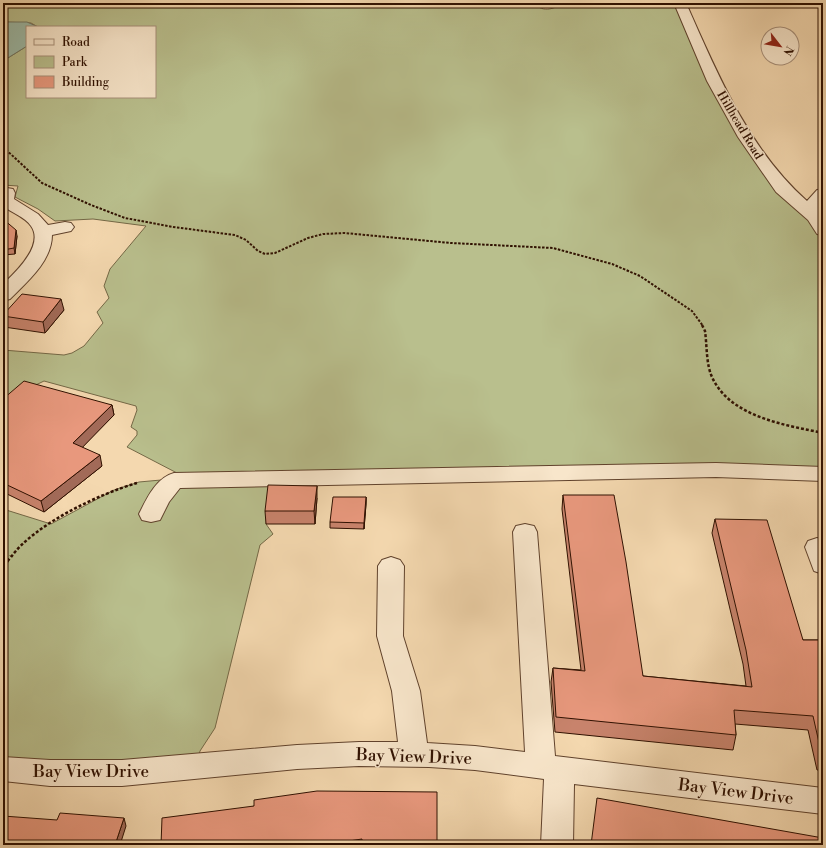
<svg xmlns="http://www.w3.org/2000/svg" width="826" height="848" viewBox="0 0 826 848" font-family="'Libre Bodoni',serif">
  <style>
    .green { fill: #b9bf8d; stroke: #746846 }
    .water { fill: #9cbaa7; stroke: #707664 }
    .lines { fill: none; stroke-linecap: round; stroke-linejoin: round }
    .minor-casing { stroke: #60422c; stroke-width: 2 }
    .path-far2 { stroke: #2f1000; stroke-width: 2; stroke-dasharray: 2.5 1.5; stroke-linecap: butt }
    .path-far1 { stroke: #2f1000; stroke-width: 2.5; stroke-dasharray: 3 2; stroke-linecap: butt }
    .path { stroke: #2f1000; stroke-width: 3; stroke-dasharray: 4 2.5; stroke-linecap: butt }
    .minor { fill: #f8e6cb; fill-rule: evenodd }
    .wall { fill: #c8836c; stroke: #2f1000 }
    .shaded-wall { fill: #a26a58; stroke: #2f1000 }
    .building { fill: #e8987d; stroke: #2f1000 }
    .labels { text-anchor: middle; stroke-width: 3; stroke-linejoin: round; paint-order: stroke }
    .far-street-label { font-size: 12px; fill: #2f1000; stroke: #f8e6cb }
    .near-street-label { font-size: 17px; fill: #2f1000; stroke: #f8e6cb }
  </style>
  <rect width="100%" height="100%" fill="#f4d8af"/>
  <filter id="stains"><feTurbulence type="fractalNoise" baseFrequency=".005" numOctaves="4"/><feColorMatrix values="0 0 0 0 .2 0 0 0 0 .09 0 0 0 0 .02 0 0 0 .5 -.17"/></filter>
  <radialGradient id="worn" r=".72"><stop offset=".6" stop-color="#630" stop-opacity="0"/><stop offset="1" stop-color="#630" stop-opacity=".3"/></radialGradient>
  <path class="green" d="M3,3H534C544,14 554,8 565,3H679L725,104L823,232V474L177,473L127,447L137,435V431L131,427L137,410L136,406L44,381L3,401V350L64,355L72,353L84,346L103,323L97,312L109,298L104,286L110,269L146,226L93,219L55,221L38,209L15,197L18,186L3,185V61L27,46V97H155V27H38L31,23L3,22Z
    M274,479L266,524L273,534L260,545L215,728L200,751L196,766L3,768V509L51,524L114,490L139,482L161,480Z"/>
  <path class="water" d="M3,22H27L38,27H27V46L3,61Z"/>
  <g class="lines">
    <defs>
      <path id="minor" d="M674,3H686C717,73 749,150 807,201L817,190L823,189V204L818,210L823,216V235L817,234L808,220L776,192L738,137L707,81Z
        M7,188L13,189L15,193L14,199L38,214L48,225L65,222L71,223L74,227L71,231L52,235C52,261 27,282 10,299L3,301V284C15,273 45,245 31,226C25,217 12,213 3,206V189Z
        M716,463L823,467V481L716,477L180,488L169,502L160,520L151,522L142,520L139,514C147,498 156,478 174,473Z
        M525,524L534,526L537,532L555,756L823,788V814L574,784L573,845H541L544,779L475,770L429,767L359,766L297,769L122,786H50L3,781V757L50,760H122L297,745L359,742H398L392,691L377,636L378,566L382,560L391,557L400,560L404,566L403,636L420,691L427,743L475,746L525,752L513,532L516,526Z
        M817,538L823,540V574L814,571L805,547L808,541Z"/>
    </defs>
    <use href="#minor" class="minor-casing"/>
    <path class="path-far2" d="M3,147L42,183L91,205L125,218L173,227L235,235L246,240L258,251L265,254L275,253L308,238L323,234L345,233L451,243L553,248L612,264L640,276L692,311L703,326"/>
    <path class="path-far1" d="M702,325L705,331C707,345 706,364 712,377C730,417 785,425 823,433
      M11,557C35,524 99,494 137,483"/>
    <path class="path" d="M3,567L11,556"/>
    <use href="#minor" class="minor"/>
  </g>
  <path class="wall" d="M3,219L17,236L15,254L3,255Z
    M64,310L45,333L4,327L3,322V315Z
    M3,399L112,405L114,415L82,447L102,466L44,512L3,492Z
    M563,495L643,676L746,686L743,664L712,533L715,519L803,640H823V770H817L808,730L735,724L736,735L733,750L555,732L551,682L553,668L581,670L562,509Z
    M366,497V504L364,529L330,528V522Z
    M317,498L315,524H266L265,511Z
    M254,806L437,845H161Z"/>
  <path class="shaded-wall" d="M16,230L17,236L15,254L14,248Z
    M61,299L64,310L45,333L43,322Z
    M112,405L114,415L76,454L73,443Z
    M100,455L102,466L44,512L41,501Z
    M317,486V498L315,524L314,511Z
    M366,497V504L364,529V523Z
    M124,818L126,826L120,845H115Z"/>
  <path class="building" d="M3,219L16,230L14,248L3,250Z
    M22,294L61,299L43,322L3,316V315Z
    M24,381L112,405L73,443L100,455L41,501L3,483V399Z
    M268,485L317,486L314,511H265Z
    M563,495H614L626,562L643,676L752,687L746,650L715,519L767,520L803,640H823V756H822L813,716L734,710L736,735L556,717L553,668L585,671Z
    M333,497H366L364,523L330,522Z
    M317,791L437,792V845H362V839L323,845H161L162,818L254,806V800Z
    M597,798L823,838V845H591Z
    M60,813L124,818L115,845H3V816L57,820Z"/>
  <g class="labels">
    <g class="far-street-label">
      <text transform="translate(740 125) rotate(59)" y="4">Hillhead Road</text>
    </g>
    <g class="near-street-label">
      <text transform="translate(414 756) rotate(2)" y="6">Bay View Drive</text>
      <text x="91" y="777">Bay View Drive</text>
      <text transform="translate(736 791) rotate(7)" y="6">Bay View Drive</text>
    </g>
  </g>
  <rect width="826" height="848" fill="none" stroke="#f4d8af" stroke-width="16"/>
  <rect x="4" y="4" width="818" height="840" fill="none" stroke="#2f1000" stroke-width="2"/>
  <rect x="8" y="8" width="810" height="832" fill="none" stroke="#2f1000"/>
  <rect x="26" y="26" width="130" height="72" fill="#f8e6cb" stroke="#a8907a"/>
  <rect x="34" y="39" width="20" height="6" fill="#f8e6cb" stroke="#a8907a"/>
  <text x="62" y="46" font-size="12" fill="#2f1000">Road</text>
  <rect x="34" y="56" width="20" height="12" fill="#b9bf8d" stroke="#a8907a"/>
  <text x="62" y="66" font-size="12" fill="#2f1000">Park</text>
  <rect x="34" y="76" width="20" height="12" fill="#e8987d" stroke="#a8907a"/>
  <text x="62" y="86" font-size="12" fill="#2f1000">Building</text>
  <g transform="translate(780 46) rotate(121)"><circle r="19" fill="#f8e6cb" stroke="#a8907a"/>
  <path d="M0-3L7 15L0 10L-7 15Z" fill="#8f2418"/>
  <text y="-6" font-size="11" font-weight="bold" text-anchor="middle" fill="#2f1000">N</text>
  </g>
  <rect width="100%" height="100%" filter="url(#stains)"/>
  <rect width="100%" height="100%" fill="url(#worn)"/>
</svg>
